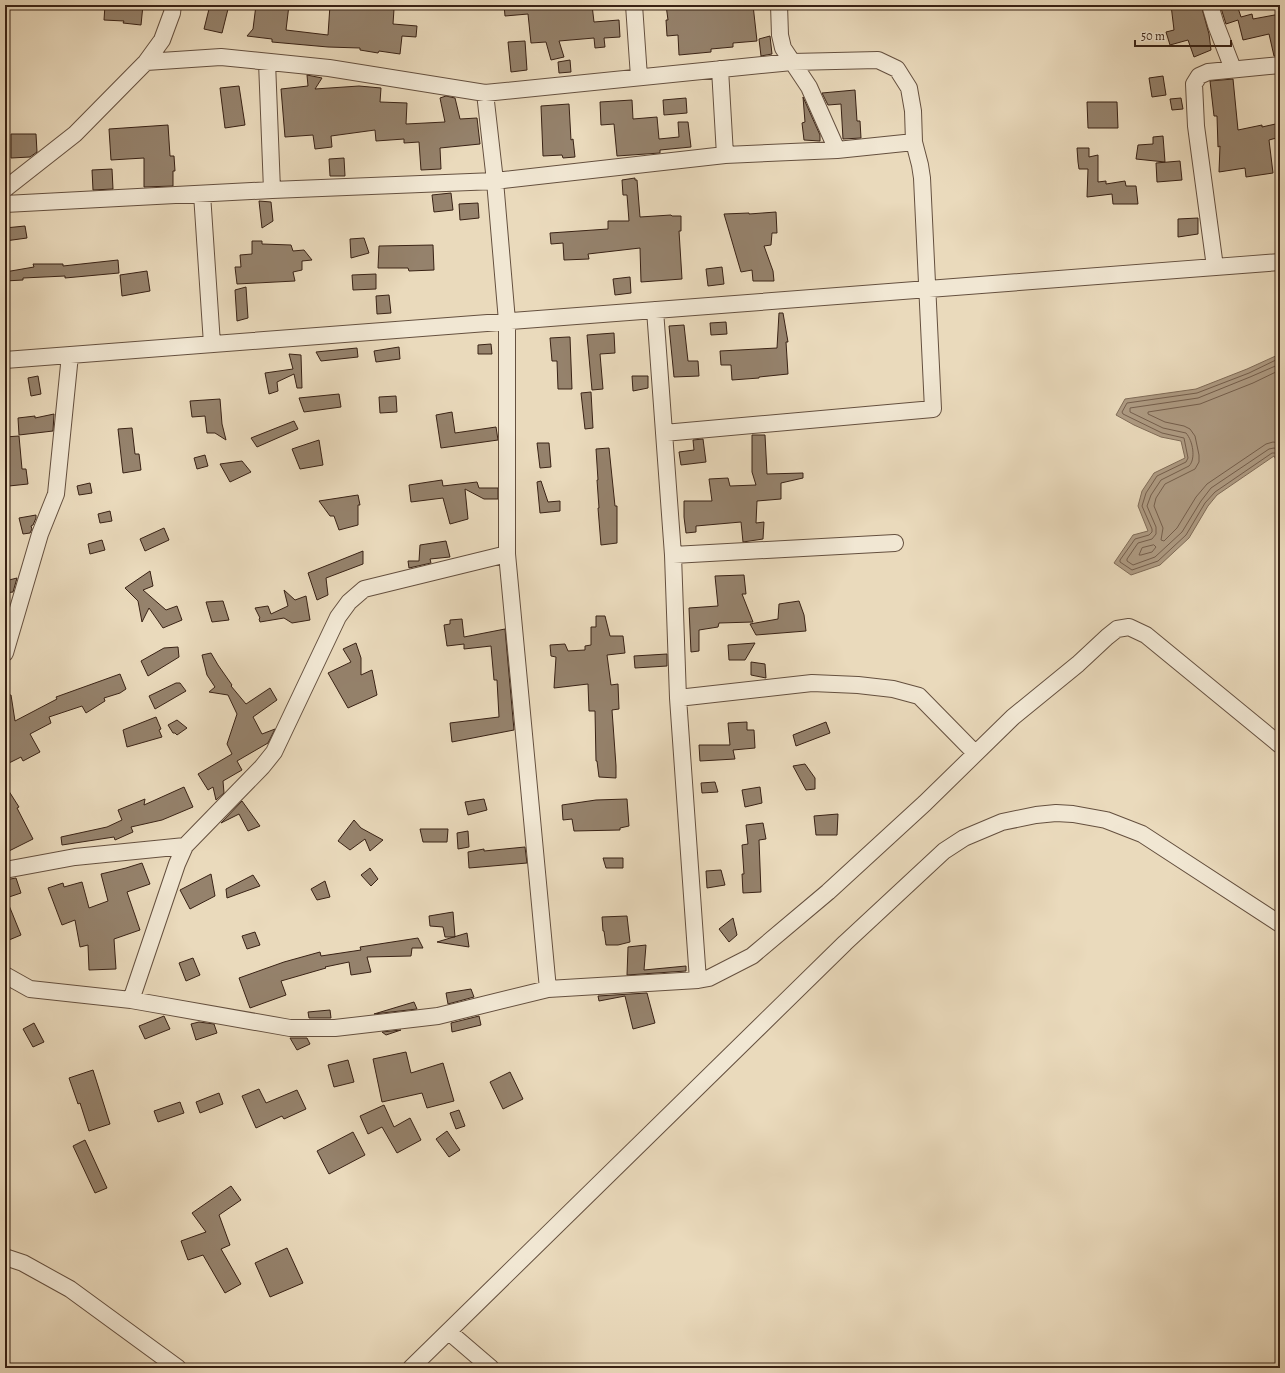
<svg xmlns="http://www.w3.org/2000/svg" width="1285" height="1373" viewBox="0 0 1285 1373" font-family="Alegreya,serif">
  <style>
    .water { fill: #ae9b83; stroke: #7f6b57 }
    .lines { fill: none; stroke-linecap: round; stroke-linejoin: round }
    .shore { stroke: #745e4c; stroke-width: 1 }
    .building { fill: #95826c; stroke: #392215 }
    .minor-casing { stroke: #65503f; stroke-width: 18 }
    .minor { stroke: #f1e7d3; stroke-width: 16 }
  </style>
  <rect width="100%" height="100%" fill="#eadabc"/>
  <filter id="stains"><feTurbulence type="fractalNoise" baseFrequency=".005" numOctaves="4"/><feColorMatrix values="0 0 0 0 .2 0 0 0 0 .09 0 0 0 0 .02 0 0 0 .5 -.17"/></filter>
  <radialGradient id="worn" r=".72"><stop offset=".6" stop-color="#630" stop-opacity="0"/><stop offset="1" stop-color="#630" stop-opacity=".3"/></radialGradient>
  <path class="water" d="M1280,354V467L1274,456L1217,495L1208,506L1189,538L1160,565L1131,575L1114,563L1133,535L1148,531L1138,506L1142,491L1154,473L1185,458L1181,441L1161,437L1134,425L1116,415L1125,399L1196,389L1247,369Z"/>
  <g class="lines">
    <path class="shore" d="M1280,358L1249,373L1197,393L1127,403L1122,412L1123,414L1162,433L1184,438L1188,458L1186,462L1157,476L1146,493L1142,506L1152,529V532L1149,535L1135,539L1120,560V562L1132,570L1158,561L1186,535L1205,503L1215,492L1272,453H1276L1280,459
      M1280,364L1250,377L1198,398L1130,408V412L1163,428L1186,433C1193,441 1196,459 1189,466L1161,480L1151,495L1147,506L1156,527V534L1152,539L1138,543L1127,559V561L1133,565L1155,557L1182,532L1201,501L1211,488L1269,449L1274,448L1280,450
      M1280,370L1253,383L1200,404L1148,412V414L1165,422L1184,426L1190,429L1195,436L1199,455V462L1195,469L1165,484L1156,498L1154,506L1163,528L1161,540L1164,541L1177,528L1196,497L1207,484L1266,444L1273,442L1280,443
      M1154,545L1156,547L1152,552L1141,555H1139L1142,548Z"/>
  </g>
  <path class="building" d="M105,5H143L141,25L123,23L124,21L104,20Z
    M210,5L228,9L222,33L204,29Z
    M256,5H289L286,30L328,35L330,5H357L394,9L393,24L417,26L416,37L402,36L400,54L379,51L378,53L360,50V48L328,47L272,42V39L247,36L253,29Z
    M504,5H592L594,22L619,20L620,37L604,38L605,47L595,48L594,38L559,41L564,57L551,60L546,42L531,43L528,14L505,16Z
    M666,5H753L757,41L733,43V47L711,49V52L679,55L678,35L667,36L666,20H668Z
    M1171,5H1201L1209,34L1211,50L1194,57L1188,40L1170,45L1166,32L1174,30Z
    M1220,5H1237L1241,17L1252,14L1253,19L1280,14V56H1274L1269,34L1243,40L1238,20L1226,24Z
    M770,36L772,54L761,56L759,39Z
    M525,41L527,70L511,72L508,42Z
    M570,60L571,72L559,73L558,62Z
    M307,75L322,78L315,89L359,86L381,88L380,102L407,103L406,124L445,122L440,98L446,96L455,98L460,119L477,118L480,144L440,148L441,169L421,170L419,142L404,143V139L376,141L375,130L331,136L332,147L315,149L313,135L285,137L281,89L308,86Z
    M1163,76L1166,95L1152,97L1149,78Z
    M1233,79L1238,130L1262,125V127L1280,123V137L1269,140L1273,173L1246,177L1245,168L1219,172L1220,146L1218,147L1217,116H1214L1210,81Z
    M239,86L245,125L225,128L220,88Z
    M855,90L857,121H860L861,138L843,139L841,104L828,105L822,93Z
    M803,97L820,135V141L804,140L802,123L805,122Z
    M686,98L687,113L664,115L663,100Z
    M1181,98L1183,109L1172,110L1170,99Z
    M632,100L633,119L657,117L659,139L679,137L678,122H688L691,147L660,150V153L617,156L614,124L601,125L600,102Z
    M1087,102H1117L1118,128H1088Z
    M569,104L571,140L573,139L575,157L563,158L562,155L543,156L541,106Z
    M168,125L170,156H174L175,171H173V186L144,187V158L111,160L109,129Z
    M11,134H36L37,152L30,157L11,158Z
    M1163,136L1165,162L1136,159L1138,145L1153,144V137Z
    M1077,148H1089V157L1098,155V182L1106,181V184L1125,181L1126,186H1136L1138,204H1113L1112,194L1087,197L1088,169H1079L1078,162Z
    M344,158L345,176H330L329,159Z
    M1180,161L1182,180L1157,182L1156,163Z
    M112,169L113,189L93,190L92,170Z
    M635,178V180H637L640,217L671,215L672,216H681V231H679L682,279L641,282L640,248L588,254L589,259L564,260L563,243L551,244L550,233L608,229V221H629L627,195H623L622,180Z
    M451,193L453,210L434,212L432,195Z
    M259,201L271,202L273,221L262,228Z
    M478,203L479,218L460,220L459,204Z
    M776,212L777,233H772L771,245L764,246L773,271L774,281H753L752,270L741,272L724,214L749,213V214Z
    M1198,218V234L1178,237V219Z
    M25,226L27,238L5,241V228Z
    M364,238L369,253L351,258L350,239Z
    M252,241H262V244L291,245L293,251L304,250L312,260L302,261V270L293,272L295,281L237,284L235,267H241L240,255L252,254Z
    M433,245L434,270L409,271L408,268H378L379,246Z
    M118,260L119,273L65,278V276L23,278V280L5,281V272L34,267L33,264H63V266Z
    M722,267L724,284L708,286L706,269Z
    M147,271L150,291L122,296L120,275Z
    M376,274V289L353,290L352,275Z
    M630,277L631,293L615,295L613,279Z
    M246,287L248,318L237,321L235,290Z
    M389,295L391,313L377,314L376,296Z
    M779,313H783L788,342H786L788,374L759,377V378L732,380L731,365H721L720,351L777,348Z
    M726,322L727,334L711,335L710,323Z
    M684,325L688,361H698L699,376L674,377L669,326Z
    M614,333L615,353L600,354L603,389L592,390L587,335Z
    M568,337H570L572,389H558L557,361H552L550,338Z
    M491,344L492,354H478V345Z
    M399,347L400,359L376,362L374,351Z
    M357,348L358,357L321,361L316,352Z
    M289,354L301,355L302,388H297L294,374L277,382L278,391L269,394L265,373L293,369Z
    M38,376L41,394L31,396L28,378Z
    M632,376H648V388L633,391Z
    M591,392L593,428L585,429L581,393Z
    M339,394L341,407L304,412L299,398Z
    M396,396L397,412L380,413L379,397Z
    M220,399L222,424L226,440L215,433H207L205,416L192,417L190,401Z
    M452,412L455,433L496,427L498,440L441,448L436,415Z
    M54,414L53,431L19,435L18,418L35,416V418Z
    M294,421L298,429L257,447L251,438Z
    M132,428L135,454H139L141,470L123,473L118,429Z
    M752,435H765L767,474L803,473V478L781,483V499L757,501L756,523L764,522L763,539L743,542L741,522L696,526V532L686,533L684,517V501H712L709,479L728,478L730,486L756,485L752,472Z
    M19,436L22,469H26L28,484L9,486L8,473L5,474V437Z
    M703,439L706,462L681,465L679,452L694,450L693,440Z
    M319,440L323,465L300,469L292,449Z
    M537,443H549L551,467L540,468Z
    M609,448L615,506H617V543L601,545L598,508H599L597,480H598L596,449Z
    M205,455L208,466L197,469L194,458Z
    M242,461L251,472L230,482L220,464Z
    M442,480L443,486L477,482L479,488H498V499H484L465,489L468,519L450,524L443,498L411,502L409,485Z
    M541,481L548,502L560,501V511L540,513L537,482Z
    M90,483L92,493L79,495L77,486Z
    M358,495L360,505H358V525L339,530L334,516H330L319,501Z
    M110,511L112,521L100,523L98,514Z
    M36,515V518L33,525L31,526L32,529L30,533L23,534L19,518Z
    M164,528L169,540L145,551L140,539Z
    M102,540L105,550L90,554L88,544Z
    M446,541L450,557L430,559L431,563L409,568L408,561H419L420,545Z
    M363,551V564L326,578L328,595L317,600L308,573Z
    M150,571L153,586L143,590L166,610L177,606L182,620L163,628L149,608L142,622L138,601L125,588Z
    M744,575L746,594H742L753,622L719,623L718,627L699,630V651L691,652L689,608L718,606L715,576Z
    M17,578L13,592L5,593V581Z
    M284,590L295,600L306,596L310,620L292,623L284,618L260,622L259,619L260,618L255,608L268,606L271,614L288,606Z
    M223,601L229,620L212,622L206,602Z
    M799,601L804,615L806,631L756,635L750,624L778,619L779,604Z
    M596,616H605L610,636H623L625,653L607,655L611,685L618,684L619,709L612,710L616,766V778L599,777L597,761H596L595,711H589L588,684L554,688L556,657L551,656L550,645L565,644L568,651L585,650V646L591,645V627H596Z
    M462,619L464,637L505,629L514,730L452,742L450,723L499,717L497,680H494L491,646L464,649V644L447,646L444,625L450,624V620Z
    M356,643L361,658V675L372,670L377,695L348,708L328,673L351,662L343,649Z
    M755,643L745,660H729L728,645Z
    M178,647L179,657L148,676L141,661L164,648Z
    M211,653L218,665L232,685L231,686L246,704L270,688L277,700L253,717L262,734L275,729L268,743L237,761L242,770L223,781L224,793L216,800L213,787L208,790L198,774L232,754L227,744L237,714L228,695L209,692L215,687L207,675L202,655Z
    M667,654V666L635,668L634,656Z
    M751,662L765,664L766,678L751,675Z
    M120,674L126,689L120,693L104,698L105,701L86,713L82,706L49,717L51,723L30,734L40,752L23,761L21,757L5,765V695H11L15,721L57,699L56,697Z
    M176,683H180L186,691L155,709L149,696Z
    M156,717L161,729L159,730L162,737L127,747L123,730Z
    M177,720L187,728L177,735L175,733H173L168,725Z
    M747,722V730H754L755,748L733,750L735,759L700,761L699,745H730L728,723Z
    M826,722L830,733L796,746L793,735Z
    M805,764L815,778V789L806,790L793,766Z
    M715,782L718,792L702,793L701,783Z
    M5,785L19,807L17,808L33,839L5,853Z
    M184,787L193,807L162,820L131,827L133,832L115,840L114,837L62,845L61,837L107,827L122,820L118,810L145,799L144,805Z
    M760,787L762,803L745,807L742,790Z
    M484,799L487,810L468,815L465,802Z
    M627,799L629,826L620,828V830L574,831L572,819L563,820L562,805L596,800Z
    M242,801L260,826L248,831L239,814L221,823Z
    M838,814L837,835H816L814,816Z
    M354,820L361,828L383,840L370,851L365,839L350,850L338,841Z
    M763,823L766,839L759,840L761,892L743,893L742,874H744L742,845L748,844L746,825Z
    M420,829H448L447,842H423Z
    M468,831L469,847L458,849L457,833Z
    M525,847L527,863L469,868L468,852L484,849V851Z
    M603,858H623V868H606Z
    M142,863L150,884L127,892L140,930L114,939L116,969L89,970L88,945L80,947L75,920L62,925L48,888L63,883L64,887L82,882L89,908L108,901L101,874L126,868Z
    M370,868L378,879L371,886L361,875Z
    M721,870L725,885L707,888L706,871Z
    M211,874L215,896L190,909L180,890Z
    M253,875L260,886L227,898L226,889Z
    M16,878L21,893L6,898L21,935L9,940L5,932V880Z
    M325,881L330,897L317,900L311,889Z
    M453,912L455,937H445L443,927L430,926L429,916Z
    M627,916L630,942L618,945H606L604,931H603L602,917Z
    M733,918L737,935L729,942L719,929Z
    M255,932L260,945L247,949L242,936Z
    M467,933L469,947L437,942Z
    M418,938L423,948H412L411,956L367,957L371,972L351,975L349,962L325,967L326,968L281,981L286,995L250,1008L239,978L284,962L320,952L321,956L361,950L360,947Z
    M646,945L644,970L686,966V971L627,975L628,947Z
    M193,958L200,975L186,981L179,963Z
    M471,989L474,997L448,1004L446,993Z
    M647,993L655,1023L633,1029L625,996L599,1001L598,996Z
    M414,1002L417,1009L374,1014Z
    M330,1010L331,1018H309L308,1012Z
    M164,1016L170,1029L145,1039L139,1026Z
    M479,1016L481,1025L452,1032L451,1023Z
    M199,1022L214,1024L217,1033L196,1040L191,1024Z
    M34,1023L44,1042L33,1047L23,1029Z
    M401,1030L386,1035L382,1032Z
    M290,1038H307L310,1044L297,1050Z
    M406,1052L411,1073L443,1063L454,1101L427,1108L422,1093L382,1102L373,1059Z
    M348,1060L354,1082L334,1087L328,1065Z
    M93,1070L110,1124L89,1131L80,1103L78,1104L69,1078Z
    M510,1072L523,1099L503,1109L490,1082Z
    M259,1089L266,1103L297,1090L306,1109L284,1119L282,1116L256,1128L242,1096Z
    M219,1093L223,1104L200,1113L196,1102Z
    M180,1102L184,1113L158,1122L154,1111Z
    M384,1105L394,1127L410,1118L421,1140L397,1153L382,1127L368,1134L360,1116Z
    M459,1110L465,1126L456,1129L450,1113Z
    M447,1131L460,1150L449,1157L436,1139Z
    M353,1132L365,1155L329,1174L317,1151Z
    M85,1140L107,1188L95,1193L73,1146Z
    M231,1186L241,1200L219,1215L230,1245L221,1249L241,1284L225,1293L203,1255L188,1260L181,1241L206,1232L192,1213Z
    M287,1248L303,1283L270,1297L255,1263Z"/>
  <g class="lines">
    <defs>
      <path id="minor" d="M634,5L639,77
        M779,5L780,35L783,48L809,87L837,150
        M1210,5L1216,25L1233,69
        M146,62L221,57L329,68L485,93L792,62L878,60L897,69L909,88L913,111L914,142
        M267,62L272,190
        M720,69L725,155
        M485,93L495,181L725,155L837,150L914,142L920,165L922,178L933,409L664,433
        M5,189L75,134L146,62L162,40L172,13L173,5
        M202,194L212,344
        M5,204L272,190L495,181L507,321V554L548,989
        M1215,267L1196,126L1194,84L1199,76L1208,72L1280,65
        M655,310L673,555L678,698L698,980
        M5,360L1280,262
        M673,555L895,543
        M5,653L40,534L56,494L70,355
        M678,698L812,683L858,685L893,689L919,696L975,753
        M5,870L75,857L185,846
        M5,975L30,989L131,1000L290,1028H335L438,1016L548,989L698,980L709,978L752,956L828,892L925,803L1013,717L1078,664L1107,637L1117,629L1129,627L1146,635L1280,745
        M131,1000L177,864L185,846L262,767L274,752L338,617L349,602L364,589L507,554
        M5,1257L23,1263L70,1289L178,1368
        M449,1332L491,1368
        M411,1368L845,943L944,851L964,838L1002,822L1036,815L1056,813L1073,814L1106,820L1142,834L1280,924"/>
    </defs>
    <use href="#minor" class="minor-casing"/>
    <use href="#minor" class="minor"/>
  </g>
  <rect width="1285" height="1373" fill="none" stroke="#eadabc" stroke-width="20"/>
  <rect x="6" y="6" width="1273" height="1361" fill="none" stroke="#392215" stroke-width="2"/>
  <rect x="10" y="10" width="1265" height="1353" fill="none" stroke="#392215"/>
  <path d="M1135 40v6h96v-6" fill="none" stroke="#392215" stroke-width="2"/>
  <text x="1141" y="40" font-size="12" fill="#392215" stroke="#f1e7d3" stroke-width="3" paint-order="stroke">50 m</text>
  <rect width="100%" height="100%" filter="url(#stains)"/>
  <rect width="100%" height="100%" fill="url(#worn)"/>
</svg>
